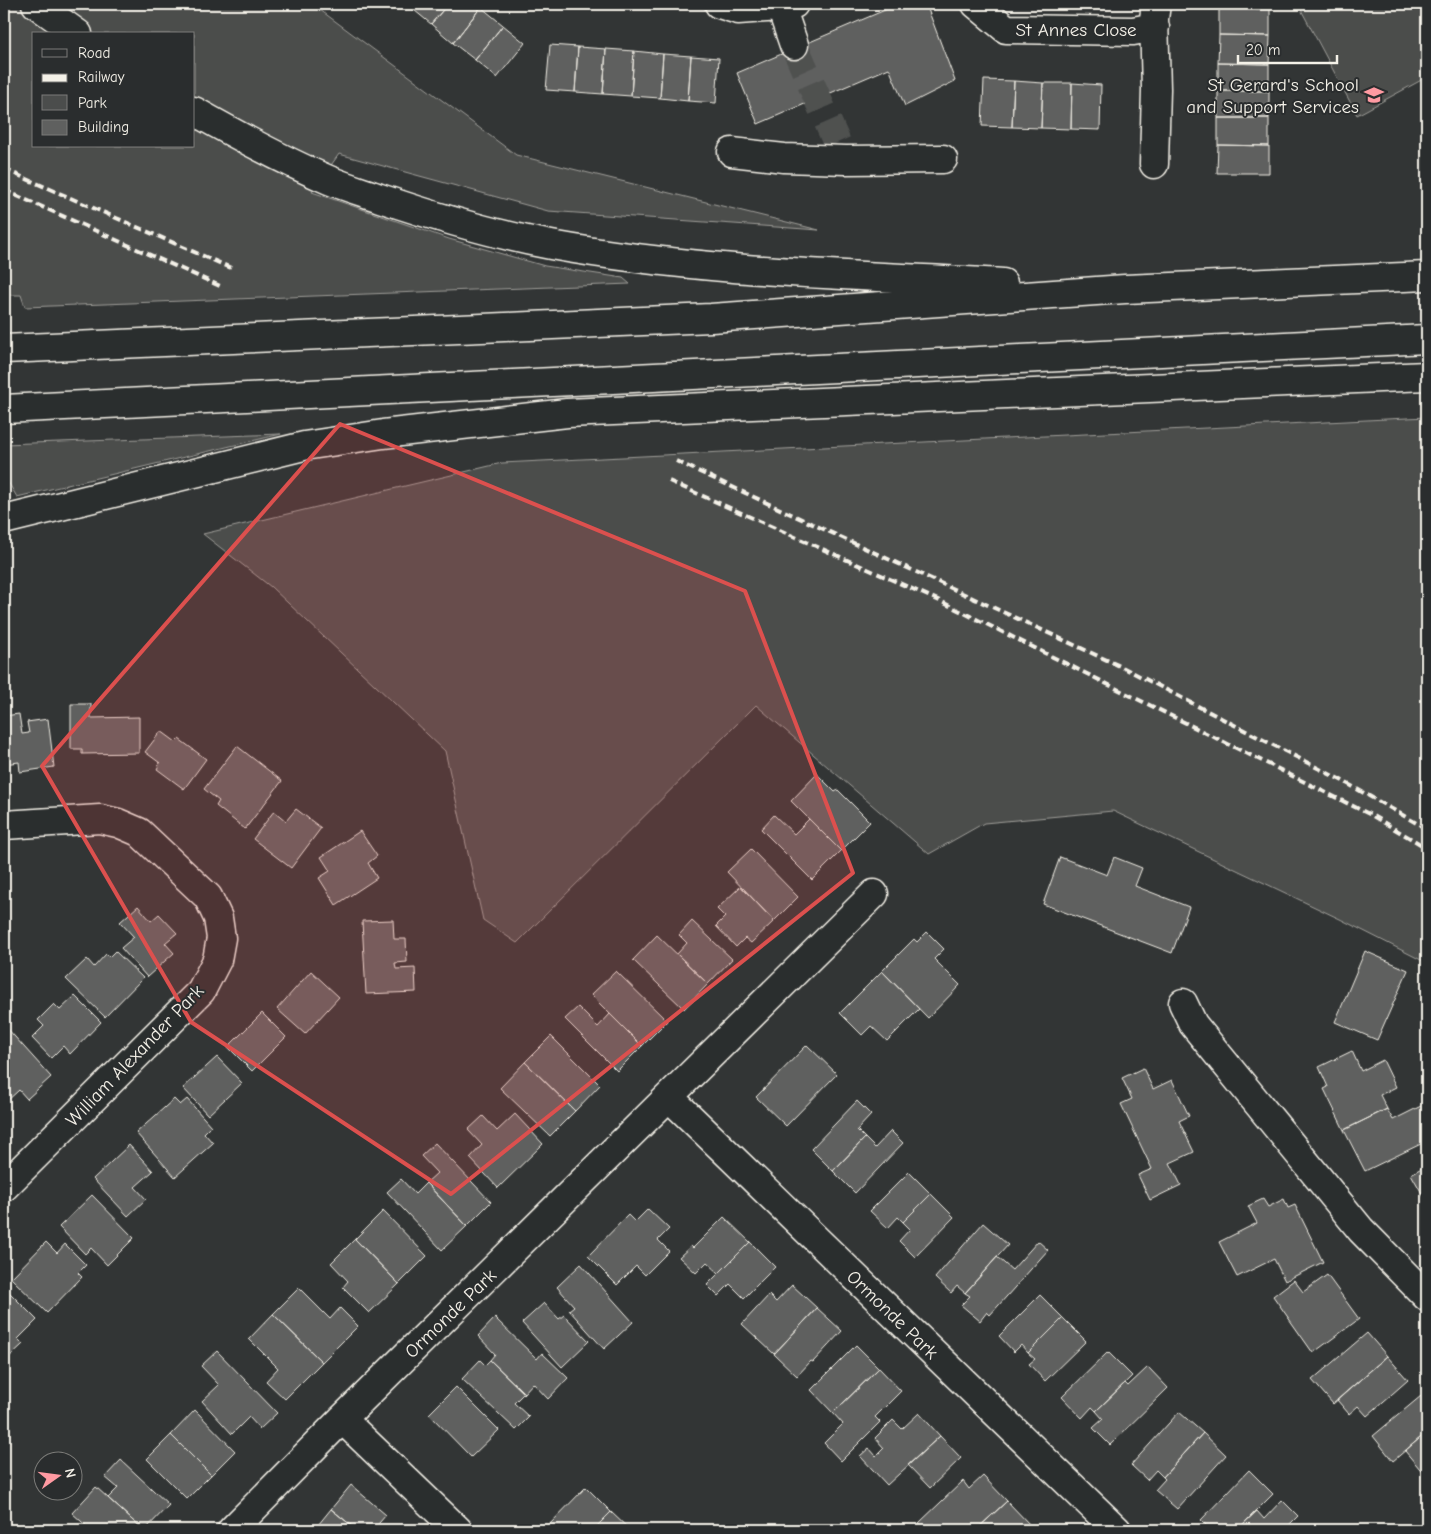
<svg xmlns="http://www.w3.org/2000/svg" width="1431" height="1534" viewBox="0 0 1431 1534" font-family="'Comic Neue',sans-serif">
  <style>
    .green { fill: #4b4d4c; stroke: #a09f9a; fill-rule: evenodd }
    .building { fill: #5f605f; stroke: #f4f1e8 }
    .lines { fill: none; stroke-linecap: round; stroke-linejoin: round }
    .minor-tunnel { stroke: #4f5150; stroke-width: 28; stroke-dasharray: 28 14; stroke-linecap: butt }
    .minor-casing { stroke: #f4f1e8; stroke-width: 31 }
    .highway-casing { stroke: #f4f1e8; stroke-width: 31 }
    .minor { stroke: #2a2d2e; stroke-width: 28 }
    .highway { stroke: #2a2d2e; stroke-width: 28 }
    .rail { stroke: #f4f1e8; stroke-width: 4; stroke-dasharray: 8 4; stroke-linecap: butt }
    .marked { fill: #dc504e; fill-opacity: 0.2; stroke: #dc504e; stroke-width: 4; stroke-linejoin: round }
    .labels { text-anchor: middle; stroke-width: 4; stroke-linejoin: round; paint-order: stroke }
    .street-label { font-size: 19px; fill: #f4f1e8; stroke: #2a2d2e }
    .poi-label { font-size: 19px; fill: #f4f1e8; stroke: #2a2d2e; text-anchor: end }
  </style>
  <rect width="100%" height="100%" fill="#323535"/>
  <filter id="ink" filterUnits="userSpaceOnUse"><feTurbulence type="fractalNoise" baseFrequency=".02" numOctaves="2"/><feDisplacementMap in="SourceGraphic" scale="10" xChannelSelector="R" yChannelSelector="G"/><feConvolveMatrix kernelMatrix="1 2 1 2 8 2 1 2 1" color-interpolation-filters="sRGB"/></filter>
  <g filter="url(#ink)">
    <path class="green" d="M4,4H312L516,155L819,230L548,211L339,154L312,192L449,239L545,266L623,278L630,284L25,307L21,295H4ZM34,34H194V146H34Z
      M1298,4H1427V77L1357,115Z
      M1427,417V963L1340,919L1113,811L984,823L929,854L756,705L517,943L483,920L445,751L271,587L203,534L502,463Z
      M281,434L17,497L8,482L4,483V444Z"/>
    <path class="building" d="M411,4H448L431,24L409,6Z
      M448,4H477L481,7L453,43L431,24Z
      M899,4H926L955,81L905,106L889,68L758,124L737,73Z
      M481,7L503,25L475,60L453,43Z
      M1219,8L1270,9V36L1219,35Z
      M503,25L525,43L497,78L475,60Z
      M1219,35L1270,36L1269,64L1218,63Z
      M550,45L578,47L575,92L546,90Z
      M578,47L606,49L603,94L575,92Z
      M606,49L634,51L631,96L603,94Z
      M634,51L663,54L660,98L631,96Z
      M663,54L691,56L688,101L660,98Z
      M691,56L719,58L716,103L688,101Z
      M1218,63L1269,64V91H1218Z
      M984,80L1014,81L1012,127L982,126Z
      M1014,81L1043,83L1041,128L1012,127Z
      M1043,83H1072L1071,129L1041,128Z
      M1072,83L1101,85L1100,130L1071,129Z
      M1218,91H1269V118H1218Z
      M1218,118H1269V146L1218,145Z
      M1218,145L1269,146V173H1217Z
      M71,704H91V718L139,717V753L82,754V749H71Z
      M19,714L22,734L29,733L27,722L48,719L54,767L20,772L19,762L4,764V716Z
      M161,731L176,742L179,739L206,759L184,789L157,769L160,763L145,752Z
      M237,746L282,781L245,829L216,806L219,801L204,789Z
      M817,774L835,792L838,790L870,822L841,851L791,801Z
      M296,809L321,828L291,868L253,839L274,811L286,821Z
      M774,815L794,834L809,819L841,851L812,880L761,829Z
      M360,831L377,856L368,863L377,878L336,905L319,878L330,871L321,857Z
      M751,849L798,897L774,921L727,872Z
      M1060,857L1107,875L1114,857L1142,868L1135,886L1189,907L1172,953L1043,904Z
      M741,886L774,921L751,943L745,938L736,947L716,926L725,917L717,909Z
      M138,906L151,921L159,914L177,933L165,943L174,953L147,977L121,948L134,937L120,922Z
      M393,920L394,939H406L407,962L395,963L396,969L415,968L416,992L366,994L362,921Z
      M692,921L732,959L708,984L677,954L687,943L679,935Z
      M927,932L944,949L934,959L960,985L928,1018L882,971L914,939L917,942Z
      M657,935L708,984L684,1009L633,960Z
      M115,951L143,978L105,1017L66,979L87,959L94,967L106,954L109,957Z
      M1365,951L1408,970L1377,1040L1335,1022Z
      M311,971L339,997L305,1034L277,1009Z
      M616,971L667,1021L642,1046L591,995Z
      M882,971L919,1009L887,1041L871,1026L862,1035L840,1013Z
      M75,996L101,1022L70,1054L63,1046L51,1058L32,1038L44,1026L38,1020L54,1004L60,1010Z
      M578,1007L598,1027L610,1014L642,1046L617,1071L565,1019Z
      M262,1013L286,1037L252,1071L228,1047Z
      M6,1027L51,1077L27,1099L19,1090L6,1102L4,1100V1029Z
      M551,1036L600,1085L575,1111L525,1062Z
      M807,1045L837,1074L786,1126L756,1097Z
      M1352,1051L1361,1071L1383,1060L1396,1087L1380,1095L1387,1109L1344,1130L1324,1089L1328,1087L1319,1067Z
      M217,1057L242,1083L208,1115L183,1088Z
      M525,1062L575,1111L550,1136L500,1088Z
      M1143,1068L1153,1089L1172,1080L1189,1116L1179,1121L1194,1152L1170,1163L1181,1185L1150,1200L1138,1175L1152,1169L1121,1104L1132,1099L1122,1078Z
      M174,1099L180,1105L187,1099L211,1126L204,1133L213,1143L175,1177L136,1133Z
      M857,1101L871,1115L857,1130L865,1138L833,1171L811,1149Z
      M1423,1105L1427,1113V1141L1365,1171L1344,1130L1387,1109L1393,1120Z
      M515,1114L543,1144L498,1188L470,1158L482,1145L468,1130L483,1116L497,1131Z
      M891,1131L903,1143L855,1193L833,1171L865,1138L875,1148Z
      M435,1143L491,1202L467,1226L426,1183L437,1173L421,1156Z
      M129,1145L153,1171L135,1187L146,1199L128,1216L93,1179Z
      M1427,1165V1202L1411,1174Z
      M909,1172L931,1194L903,1222L898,1217L888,1228L870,1211Z
      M401,1179L415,1194L426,1183L467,1226L442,1250L387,1192Z
      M931,1194L954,1217L915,1257L899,1241L910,1229L903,1222Z
      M92,1195L134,1238L107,1265L91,1248L85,1254L59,1227Z
      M1263,1199L1268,1207L1284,1199L1288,1208L1295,1205L1323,1262L1285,1281L1274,1259L1237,1277L1219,1242L1257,1223L1248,1206Z
      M648,1209L669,1229L658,1240L669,1251L645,1275L636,1266L617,1285L588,1256L628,1215L635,1222Z
      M383,1211L427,1256L399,1284L355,1239Z
      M724,1217L750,1242L719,1273L707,1262L696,1273L679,1257L691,1246L693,1248Z
      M983,1223L1008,1245L965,1293L957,1286L951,1293L935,1278Z
      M355,1239L399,1284L369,1313L343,1287L348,1281L331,1263Z
      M1038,1241L1048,1250L990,1315L987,1312L980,1321L961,1305L970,1296L965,1293L997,1257L1012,1270Z
      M46,1242L57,1253L65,1244L86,1265L78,1273L82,1277L47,1313L11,1278Z
      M750,1242L775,1267L744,1298L730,1284L718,1296L707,1285Z
      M581,1264L633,1322L604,1349L569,1310L574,1306L557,1287Z
      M1327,1275L1359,1319L1313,1353L1273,1296L1294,1280L1303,1292Z
      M792,1285L817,1308L774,1354L742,1324L769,1295L776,1302Z
      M4,1287L37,1320L18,1339L23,1344L7,1359L4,1356Z
      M299,1288L330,1319L340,1308L358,1326L322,1362L273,1314Z
      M1040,1295L1063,1318L1028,1353L1021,1345L1014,1352L999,1336Z
      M544,1303L559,1319L564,1315L589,1341L562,1367L522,1323Z
      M817,1308L842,1331L813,1362L811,1361L797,1376L774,1354Z
      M273,1314L322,1362L285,1399L266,1381L278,1368L249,1339Z
      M495,1318L537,1359L542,1353L568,1378L548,1399L533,1383L524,1393L490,1360L495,1354L478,1336Z
      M1063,1318L1086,1341L1045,1381L1029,1364L1035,1359L1028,1353Z
      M1367,1333L1387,1356L1333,1404L1312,1380Z
      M856,1345L879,1368L833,1413L811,1390Z
      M217,1351L277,1413L260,1429L249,1417L232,1434L202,1401L219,1385L201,1366Z
      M1108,1352L1132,1376L1096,1411L1092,1407L1082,1418L1062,1397Z
      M1387,1356L1408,1380L1367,1416L1358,1406L1349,1414L1337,1400Z
      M480,1360L485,1365L490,1360L524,1393L514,1403L529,1417L516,1430L462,1379Z
      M1148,1367L1168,1388L1110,1445L1093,1428L1103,1419L1096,1411L1125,1383L1128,1386Z
      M879,1368L901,1391L875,1417L880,1422L841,1461L824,1443L843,1424L833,1413Z
      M456,1387L499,1430L471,1457L429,1414Z
      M1421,1396L1427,1404V1432L1393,1461L1373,1436Z
      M195,1410L235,1451L211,1475L171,1435Z
      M1179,1412L1203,1433L1163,1477L1156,1470L1147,1480L1131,1465Z
      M919,1413L940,1436L887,1485L860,1456L869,1448L876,1456L884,1448L875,1438L893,1420L902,1429Z
      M1427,1432V1474L1425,1475L1405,1451Z
      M1203,1433L1226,1455L1177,1509L1155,1490L1165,1479L1163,1477Z
      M171,1435L211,1475L187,1499L147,1459Z
      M940,1436L961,1458L930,1488L908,1465Z
      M121,1460L169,1505L145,1530H143L108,1498L118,1488L105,1477Z
      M1249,1470L1273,1494L1237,1530H1211L1201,1520Z
      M983,1476L1007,1501L976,1530H927L919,1523L963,1481L969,1489Z
      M351,1485L386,1515L373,1530H357L331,1509Z
      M96,1487L108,1498L143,1530H91L72,1513Z
      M586,1487L611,1512L593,1530H548L546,1528Z
      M1282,1500L1298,1516L1284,1530H1237L1257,1511L1264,1519Z
      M1007,1501L1032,1527L1028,1530H976Z
      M331,1509L357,1530H314Z
      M611,1512L630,1530H593Z"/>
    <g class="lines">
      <path class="minor-tunnel" d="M794,45L837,143"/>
      <defs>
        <path id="minor" d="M719,4L738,10L781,7L794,4
          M976,4L1006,29L1133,31L1155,27
          M781,7L794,45
          M732,152L784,158L846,160L943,159
          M1154,164L1156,89L1154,19L1156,4
          M4,825L100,819L118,823L139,832L208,897L218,918L221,938L217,960L201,991L4,1187
          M1183,1003L1193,1024L1361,1230L1427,1297
          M669,1097L1117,1530
          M342,1419L458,1530
          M232,1530L342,1419L874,894"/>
        <path id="highway" d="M36,4L78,34
          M194,111C238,136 282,160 329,180C346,187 363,192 380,198C436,217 493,234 551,245C700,272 853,275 1003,283
          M4,349L711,318L1125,289L1427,276
          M4,409L1427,339
          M4,520L304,446L383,434L567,413L1427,376"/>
      </defs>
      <use href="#minor" class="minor-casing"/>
      <use href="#highway" class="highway-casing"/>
      <use href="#minor" class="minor"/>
      <use href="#highway" class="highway"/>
      <path class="rail" d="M4,169L231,268
        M4,190L220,286
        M676,461L1122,667L1341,780L1427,829
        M669,481L942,602L1371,815L1427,848"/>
    </g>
  </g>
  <path class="marked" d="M340,424L745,591L853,873L451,1194L191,1022L42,766Z"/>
  <defs>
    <symbol id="school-bare" viewBox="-9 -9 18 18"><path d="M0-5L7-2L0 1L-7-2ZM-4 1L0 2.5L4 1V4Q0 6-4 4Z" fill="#ff9aa2" stroke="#2a2d2e" stroke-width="2.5" paint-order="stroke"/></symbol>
  </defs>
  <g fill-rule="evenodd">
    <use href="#school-bare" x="1360" y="81" width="28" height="28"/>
  </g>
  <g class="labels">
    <g class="street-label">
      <text x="1076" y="36">St Annes Close</text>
      <text transform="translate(134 1055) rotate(-46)" y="7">William Alexander Park</text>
      <text transform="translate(450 1313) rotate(-44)" y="7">Ormonde Park</text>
      <text transform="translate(893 1314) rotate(44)" y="7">Ormonde Park</text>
    </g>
    <g class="poi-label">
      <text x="1359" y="91">St Gerard's School<tspan x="1359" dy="22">and Support Services</tspan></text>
    </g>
  </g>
  <rect width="1431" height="1534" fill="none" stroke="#2a2d2e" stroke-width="20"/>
  <rect x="10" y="10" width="1411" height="1514" fill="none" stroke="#f4f1e8" stroke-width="2" filter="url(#ink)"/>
  <rect x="32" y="32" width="162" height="115" fill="#2a2d2e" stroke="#7b7b78"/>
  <rect x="42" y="49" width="25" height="8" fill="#2a2d2e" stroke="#7b7b78"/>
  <text x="78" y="58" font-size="15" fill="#f4f1e8">Road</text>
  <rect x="42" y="74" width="25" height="8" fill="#f4f1e8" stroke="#7b7b78"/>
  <text x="78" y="82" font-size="15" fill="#f4f1e8">Railway</text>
  <rect x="42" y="95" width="25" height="15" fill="#4b4d4c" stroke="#7b7b78"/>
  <text x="78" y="108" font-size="15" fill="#f4f1e8">Park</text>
  <rect x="42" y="120" width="25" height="15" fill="#5f605f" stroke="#7b7b78"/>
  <text x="78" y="132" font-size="15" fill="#f4f1e8">Building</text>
  <g transform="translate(58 1476) rotate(76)"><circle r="24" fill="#2a2d2e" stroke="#7b7b78"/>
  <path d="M0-4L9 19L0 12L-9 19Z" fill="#ff9aa2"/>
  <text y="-8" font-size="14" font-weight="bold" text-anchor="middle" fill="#f4f1e8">N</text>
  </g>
  <path d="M1238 55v8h99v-8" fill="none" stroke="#f4f1e8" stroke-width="2.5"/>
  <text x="1246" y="55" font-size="15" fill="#f4f1e8" stroke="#2a2d2e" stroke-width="4" paint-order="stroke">20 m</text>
</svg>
